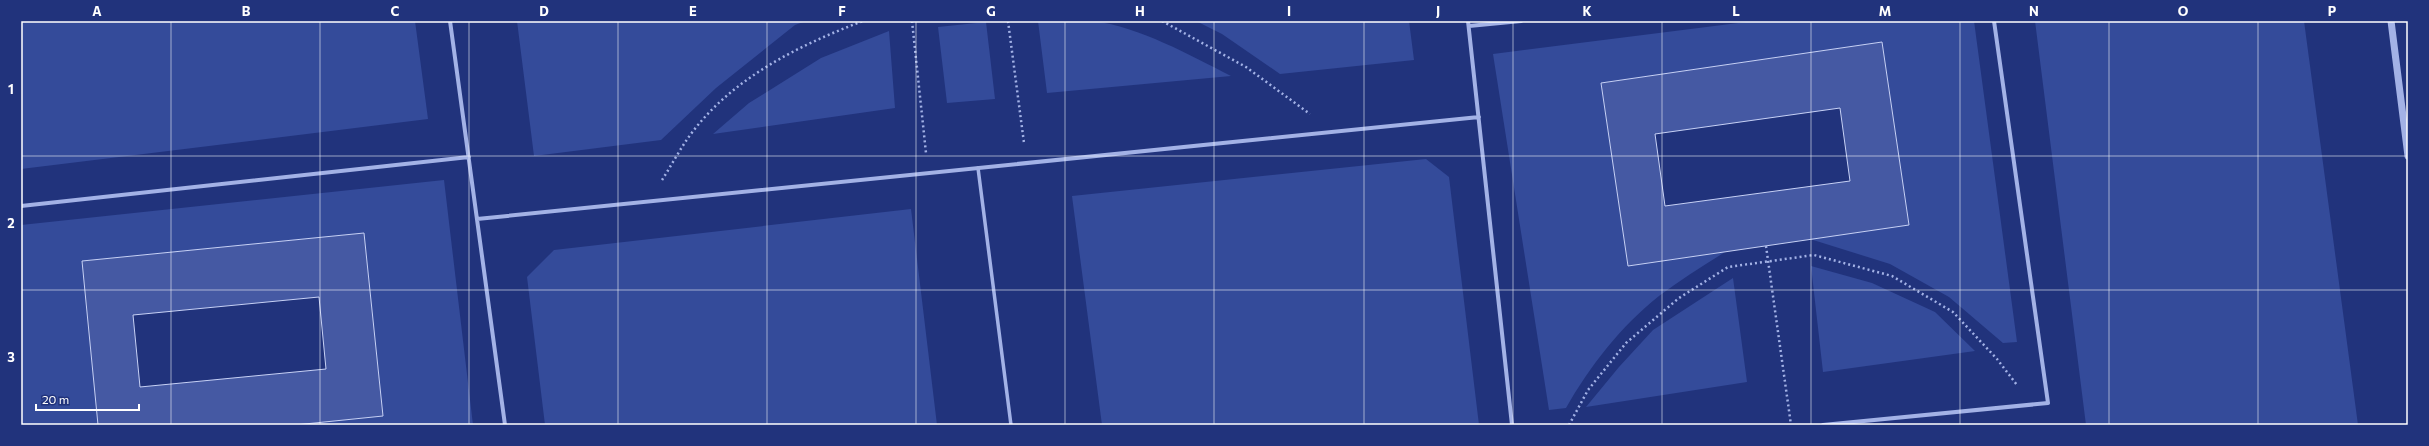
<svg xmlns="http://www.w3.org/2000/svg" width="2429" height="446" viewBox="0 0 2429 446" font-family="Commissioner,sans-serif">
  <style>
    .green { fill: #344b9a }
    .building { fill: #4559a3; stroke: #c7d1f5; fill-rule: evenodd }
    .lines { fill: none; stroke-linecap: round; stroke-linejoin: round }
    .path { stroke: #a3b2e6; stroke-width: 2.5; stroke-dasharray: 2 3; stroke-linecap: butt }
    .pedestrian { stroke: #a3b2e6; stroke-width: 3.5 }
    .minor { stroke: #a3b2e6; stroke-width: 4 }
    .tertiary { stroke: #a3b2e6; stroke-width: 7 }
    .grid { fill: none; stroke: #fff; stroke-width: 1; stroke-opacity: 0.55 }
    .neatline { fill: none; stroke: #fff; stroke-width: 1.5 }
    .grid-label { font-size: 13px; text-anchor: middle; font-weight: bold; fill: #fff }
  </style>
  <rect width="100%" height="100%" fill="#21337c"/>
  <path class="green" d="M21,21H415L428,119L21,169Z
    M517,21H806L795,25L716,88L661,140L534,156Z
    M1038,21C1056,21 1076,19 1094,21C1139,27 1190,55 1231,76L1047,93Z
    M1196,21H1409L1414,60L1280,74L1222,34Z
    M1754,21H1974L2017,342L2003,343L1949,297L1890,264L1810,239L1909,225L1882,42L1601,83L1628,266L1725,252C1703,266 1680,280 1659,296C1621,326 1590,366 1566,408L1549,410L1493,54Z
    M2035,21H2304L2358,425H2086Z
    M986,22L995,99L947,103L938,27Z
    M889,31L895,108L713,134L749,103L821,58Z
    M1426,159L1449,177L1479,425H1102L1072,196Z
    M444,180L473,425H295L383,416L364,233L82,261L98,425H21V225Z
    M911,209L937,425H545L527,277L554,250Z
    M1811,266L1872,283L1935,312L1975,351L1823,372Z
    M1733,278L1747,382L1586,407L1619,367L1653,330Z"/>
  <path class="building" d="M1882,42L1909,225L1628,266L1601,83ZM1840,108L1850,181L1665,206L1655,134Z
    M364,233L383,416L295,425H98L82,261ZM319,297L326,369L140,387L133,315Z"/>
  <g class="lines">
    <path class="path" d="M912,21L926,153
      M1008,21L1024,143
      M1162,21L1246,67L1310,114
      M662,180C671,166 679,151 688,138C730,79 797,46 863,21
      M1766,246L1791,425
      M1569,425L1588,390L1626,343L1679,298L1728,267L1814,255L1892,276L1953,312L1997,359L2017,385"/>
    <path class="pedestrian" d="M978,168L1011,425"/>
    <path class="minor" d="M450,21L505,425
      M1468,21L1512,425
      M1469,26L1521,21
      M21,206L469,157
      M477,219L1479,117
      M1823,425L2048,403L1994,21"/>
    <path class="tertiary" d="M2391,21L2408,156"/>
  </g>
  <path class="grid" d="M171,21V425M320,21V425M469,21V425M618,21V425M767,21V425M916,21V425M1065,21V425M1214,21V425M1364,21V425M1513,21V425M1662,21V425M1811,21V425M1960,21V425M2109,21V425M2258,21V425M21,156H2408M21,290H2408"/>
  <rect width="2429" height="446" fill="none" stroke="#21337c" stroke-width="44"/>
  <path d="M36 404v6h103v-6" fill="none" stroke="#ffffff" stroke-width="2"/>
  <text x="42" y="404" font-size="12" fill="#ffffff" stroke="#21337c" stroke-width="3" paint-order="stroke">20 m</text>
  <rect x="22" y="22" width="2385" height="402" class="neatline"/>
  <g class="grid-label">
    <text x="97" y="16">A</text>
    <text x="246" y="16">B</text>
    <text x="395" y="16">C</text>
    <text x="544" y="16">D</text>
    <text x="693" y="16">E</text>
    <text x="842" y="16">F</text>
    <text x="991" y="16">G</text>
    <text x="1140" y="16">H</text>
    <text x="1289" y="16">I</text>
    <text x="1438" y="16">J</text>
    <text x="1587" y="16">K</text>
    <text x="1736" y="16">L</text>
    <text x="1885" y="16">M</text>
    <text x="2034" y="16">N</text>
    <text x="2183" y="16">O</text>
    <text x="2332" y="16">P</text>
    <text x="11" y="94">1</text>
    <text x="11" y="228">2</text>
    <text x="11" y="362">3</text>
  </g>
</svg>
